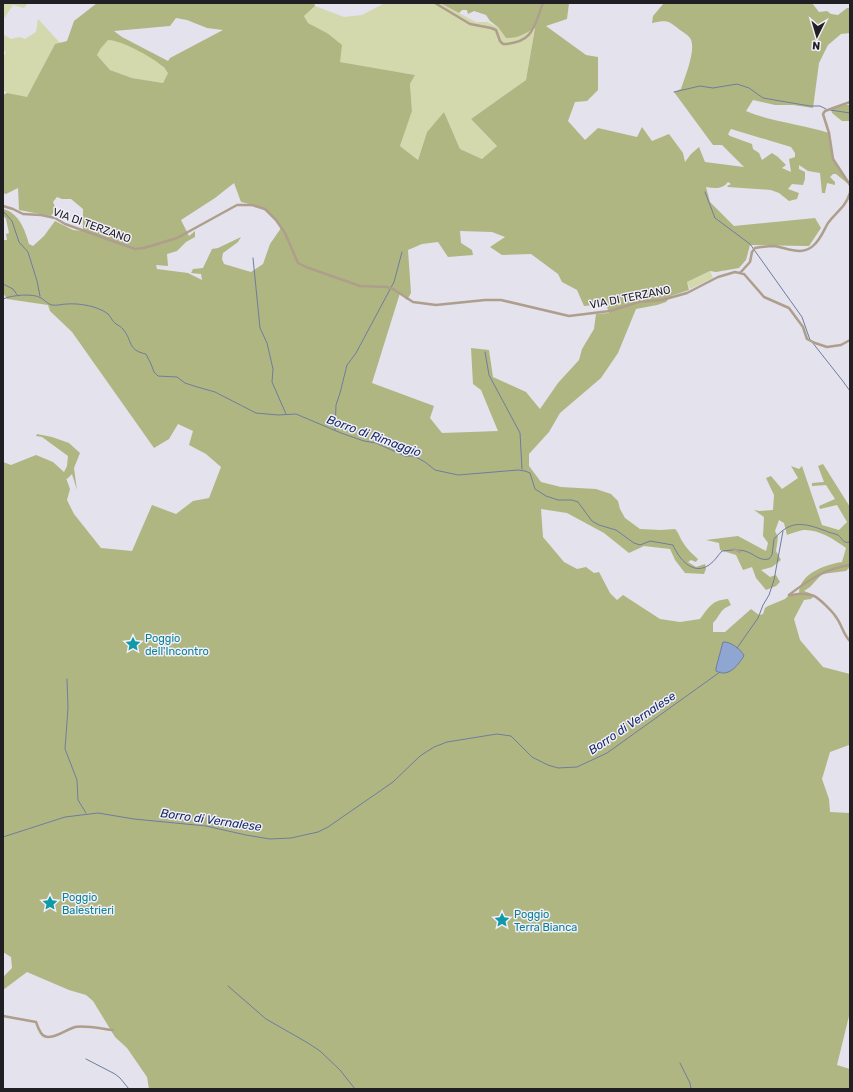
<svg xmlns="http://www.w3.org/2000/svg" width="853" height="1092" viewBox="0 0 853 1092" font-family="Rubik,sans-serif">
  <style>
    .green { fill: #d3d8ad }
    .forest { fill: #b0b682; fill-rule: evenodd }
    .water { fill: #8fa5d2; stroke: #6e7d9e }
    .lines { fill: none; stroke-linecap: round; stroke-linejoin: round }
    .stream { stroke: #6e7d9e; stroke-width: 1 }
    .street { stroke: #ae9e8c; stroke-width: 2.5 }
    .labels { text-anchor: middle; stroke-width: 3; stroke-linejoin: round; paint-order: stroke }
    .street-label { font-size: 11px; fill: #201f23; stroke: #f1effa }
    .culture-label { font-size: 11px; fill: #0d838f; stroke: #f1effa; text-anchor: start }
    .water-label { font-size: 12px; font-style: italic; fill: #152a61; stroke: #f1effa }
  </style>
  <rect width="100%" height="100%" fill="#e4e2ed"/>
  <path class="green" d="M3,3H28L24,8L13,5L3,20Z
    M385,3H440L476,22H487L498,27L506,38L535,27L526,80L471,119L497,146L482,159L460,149L444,112L427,132L418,160L400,146L412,111L410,84L415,75L340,62L327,33L308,23L304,16L315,6L344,17L362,15Z
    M38,19L60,43L55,44L27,98L7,93L3,90V57L6,52L3,50V32L4,35L11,39L20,37L25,39L36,32Z
    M108,40C122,40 152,57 162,66C165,67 166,71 168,73L163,83L132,78L110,70L97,55L104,43Z
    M710,271L713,278L690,289L687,282Z"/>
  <path class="forest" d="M97,3H314L315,6L304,16L308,23L327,33L342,45L340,62L415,75L410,84L412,111L400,146L418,160L427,132L444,112L460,149L482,159L497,146L471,119L526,80L535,28C526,33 517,39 506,38L498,27L490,21L486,15L474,11L468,14L467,10H462L459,13L440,3H569L567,19L546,26L586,55L598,57V90L587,101L575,102L568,121L585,140L598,128L637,137L642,127L652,141L669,134L683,153L685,162L691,154L699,147L705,162L744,167L722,145H713L674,92L681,89C685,77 697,48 690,38C688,35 683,32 680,30C668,20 667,20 652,23L653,16L664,3H812L819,12L827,11L831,14L838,15L847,8H850V33L841,34L828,45L819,63L813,108L793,105H775L753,100L746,111C772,122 802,124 829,133L833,159L847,179V183L836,174H833L830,177L835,182V185L827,183L825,193H822L820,173L808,171L799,165V169L805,172V179L803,185L792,184L788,189L799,193L797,199L789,201L779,193L771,190L728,187L727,186L731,184L728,182C722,190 714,188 706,187L710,202L734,226L815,218L821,228L809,246L750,245L746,260L739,268L716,272L710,271L687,282L689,290L671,296L666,302L657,305L636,309L618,353L601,378L560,413L549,432L529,454V466L541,482L561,487L596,489L611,494L618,501L620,509L625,518L640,529L661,530L675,529C679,533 679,536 682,541C686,548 692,554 698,559L696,562L691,560L688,562L696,567L705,564L706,569L704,574L685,573L675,560L670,549L644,546L629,553L604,533L567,513L541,509L543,537L564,562L577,569L586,567L594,573L599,572L610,593L617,600L623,595L660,619L680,622L700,619C709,607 712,600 728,599L731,605C719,610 721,615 713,623V632H725L751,609L759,615L763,614L765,608L768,606L785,599L789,595L799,593C800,573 825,565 842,562L846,548C834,539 818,529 803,530C798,531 792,533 787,535L784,523L779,520L775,531L778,537L776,551L781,560L772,567L761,570L770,577L776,575L780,582L776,586L766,590L756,578L752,567L743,570L736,555L720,550L719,543L706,540L738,536L766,551L768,543L763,536L764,517L754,510L759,511L773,510L774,495L766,478L771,476L782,489L798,478L791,466L799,469L802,466L822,525L839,530L847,522L837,505L820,509L819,506L835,499L826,485L812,486V483L824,482L818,466L823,464L850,507V567L846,571L822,574L810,587L804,591L815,595L811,599L804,600L794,619L800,640L823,667L850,674L849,745L830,752L822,779L829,799L830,812L850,813V1012L837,1065L850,1069V1089H149L147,1077L127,1048L115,1037L93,1001L86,995L69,990L27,972L3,990V977L12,968L11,957L3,952V462L11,465L36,455L53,462L64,472L67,466L68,456L42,437L36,436L37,434L52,437L69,443L80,453L74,468L77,490L72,474L67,479L66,478L70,489L67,500L74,514L101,548L132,551L152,505L176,514L193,501L209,498L221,467L206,454L189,445L193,431L178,424L169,439L154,448L72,332L50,311L48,305L7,299L3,293V240H7L6,234L9,233L6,219L3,215V209C18,212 25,229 29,244L33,246L44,236L55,221L73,230L83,231V209L71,199H62L57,197L53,202L56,209L51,216L19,210L18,188L6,194L3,193V95L7,93L27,97L55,44L67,41L74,21ZM176,18L187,20L207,28L223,30L170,58L168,61L122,37L114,31L170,26ZM108,40C121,40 152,57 162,66C165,67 166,71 168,73L163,83L132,78L110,70L97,55L101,48ZM731,129L791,147L795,153V157L789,159L791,172L782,168L786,165L778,157L772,153L762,160L759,153L753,149L752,144L730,136L728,134ZM234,183L241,202C262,207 268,209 281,228L270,244L263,264L251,272L224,264L222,259L223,253L238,242L241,237L218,248L212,249L203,268L193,269L191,273L201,274L202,280L188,273L157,269L156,265L168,266L167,254L177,251L186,242L195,237V231L189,236L181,220L215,198ZM460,231L492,232L505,237L490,247L502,255L531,254L558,274L562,282L577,290L584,306L606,304L609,313L596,314L594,329L582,349L579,360L558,383L540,409L526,392L493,377L489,350L471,348L473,384L481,390L498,431L442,433L430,418L434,406L372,383L400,293L407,300L411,293L408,250L422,244L438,242L448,257L473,255L472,250L461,243Z
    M845,105H850V121H842L832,113L831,109Z"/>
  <path class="water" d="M723,642C730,641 742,650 744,656C738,665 729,678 716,671V668Z"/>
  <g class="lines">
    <path class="stream" d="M674,92L700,86L713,88L737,84L749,88L763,98L810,106H820L826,109
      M830,110L850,113
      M705,192L715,218L750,244L802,317L810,340
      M3,211L12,221L19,242L28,252L37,281L40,296
      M253,258L260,328L267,343L273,369L272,382L286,414
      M3,284L13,289L18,296
      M3,299C11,295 34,293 41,298C45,300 47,304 52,305C56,306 62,304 67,304C79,303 98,306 108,314C111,317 112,321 116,324C118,325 121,327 123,329C133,341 127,350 146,354L151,364L154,372L158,376L177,377L185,383L194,386L215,392L256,413L278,415L296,414L341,433L364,441L376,443L405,456H414L425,462L435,470L458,475L518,470L525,471L530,473L535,489L546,496L558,500H572L578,502L592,521L599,525L616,530L634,543L640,545L650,541L673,545C679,559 693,576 709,565C715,561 718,555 722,551L733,550
      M812,342L842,380L850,391
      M485,352L489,375L520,433L522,469
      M335,430L336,405L340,393L347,365L356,353L394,282L402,252
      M738,550C753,550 757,562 769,559L772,555L774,539C791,519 804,523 826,531C829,533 834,533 838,535C843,539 843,544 850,542
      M737,648L758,618L763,605L769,595L774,580L783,531
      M67,679L68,708L65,749L77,780L78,800L86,813
      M3,837L65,817L98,813L134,819L206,826L246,835L270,839L291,838L318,832L328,827L393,782L420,756L434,747L447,742L497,734L511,736L532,757L548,765L558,768L577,767L607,753L720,672
      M228,986L266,1019L308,1043L320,1051L340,1070L355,1089
      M86,1059L115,1074L120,1078L129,1089
      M680,1063L690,1083L691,1089"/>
    <path class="street" d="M435,3L470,24L491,28L496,30L500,41L503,44C533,43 534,27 543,3
      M850,102L825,111L823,114L829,133L833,159L850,185
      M3,206L13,209L23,214L41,215L55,218L65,224L135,249L144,248L177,238L237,205H252L265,209L276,220L285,233L298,263L306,267L360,286L387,287L393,289L413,302L436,305L485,300H501L569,316L610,311L639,302L662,300L687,293L718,277L735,272L744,274L764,297L789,308L803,327L807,339L815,343L827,347L841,345L850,340
      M740,273L750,262L752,252L755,248C761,247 768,246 774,246C788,248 803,257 815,244C821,238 824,230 828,223C837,211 845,208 850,193
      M734,549L740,552
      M789,595C794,596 794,594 798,594C800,593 812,595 814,596C819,598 833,612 836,617C842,625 843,634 850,641
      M789,595C808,580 827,568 850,565
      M3,1016L36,1022C37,1025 39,1030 41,1033C48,1044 67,1029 75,1027C83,1025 104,1029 113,1030"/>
  </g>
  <defs>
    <symbol id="sight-bare" viewBox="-9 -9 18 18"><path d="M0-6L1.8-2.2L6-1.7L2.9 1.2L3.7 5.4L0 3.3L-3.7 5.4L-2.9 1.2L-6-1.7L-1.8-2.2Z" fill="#0f9aa8" stroke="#f1effa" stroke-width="2.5" paint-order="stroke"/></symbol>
  </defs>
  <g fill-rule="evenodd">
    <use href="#sight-bare" x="122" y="633" width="22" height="22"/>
    <use href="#sight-bare" x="39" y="892" width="22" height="22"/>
    <use href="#sight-bare" x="491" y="909" width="22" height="22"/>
  </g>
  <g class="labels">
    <g class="street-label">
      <text transform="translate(92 225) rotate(20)" y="4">VIA DI TERZANO</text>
      <text transform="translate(630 297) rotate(-11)" y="4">VIA DI TERZANO</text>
    </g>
    <g class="culture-label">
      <text x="145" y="642">Poggio<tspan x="145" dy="13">dell'Incontro</tspan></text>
      <text x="62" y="901">Poggio<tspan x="62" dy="13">Balestrieri</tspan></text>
      <text x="514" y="918">Poggio<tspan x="514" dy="13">Terra Bianca</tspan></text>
    </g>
    <g class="water-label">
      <text transform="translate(374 436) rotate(20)" y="4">Borro di Rimaggio</text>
      <text transform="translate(632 723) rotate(-34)" y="4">Borro di Vernalese</text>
      <text transform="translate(211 820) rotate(8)" y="4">Borro di Vernalese</text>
    </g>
  </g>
  <rect width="853" height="1092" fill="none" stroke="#201f23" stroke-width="8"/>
  <g transform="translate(817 36) rotate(185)" stroke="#f1effa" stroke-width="3" paint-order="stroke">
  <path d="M0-3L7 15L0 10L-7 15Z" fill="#201f23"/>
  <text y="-6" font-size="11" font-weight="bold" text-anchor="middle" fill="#201f23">N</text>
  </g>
</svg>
